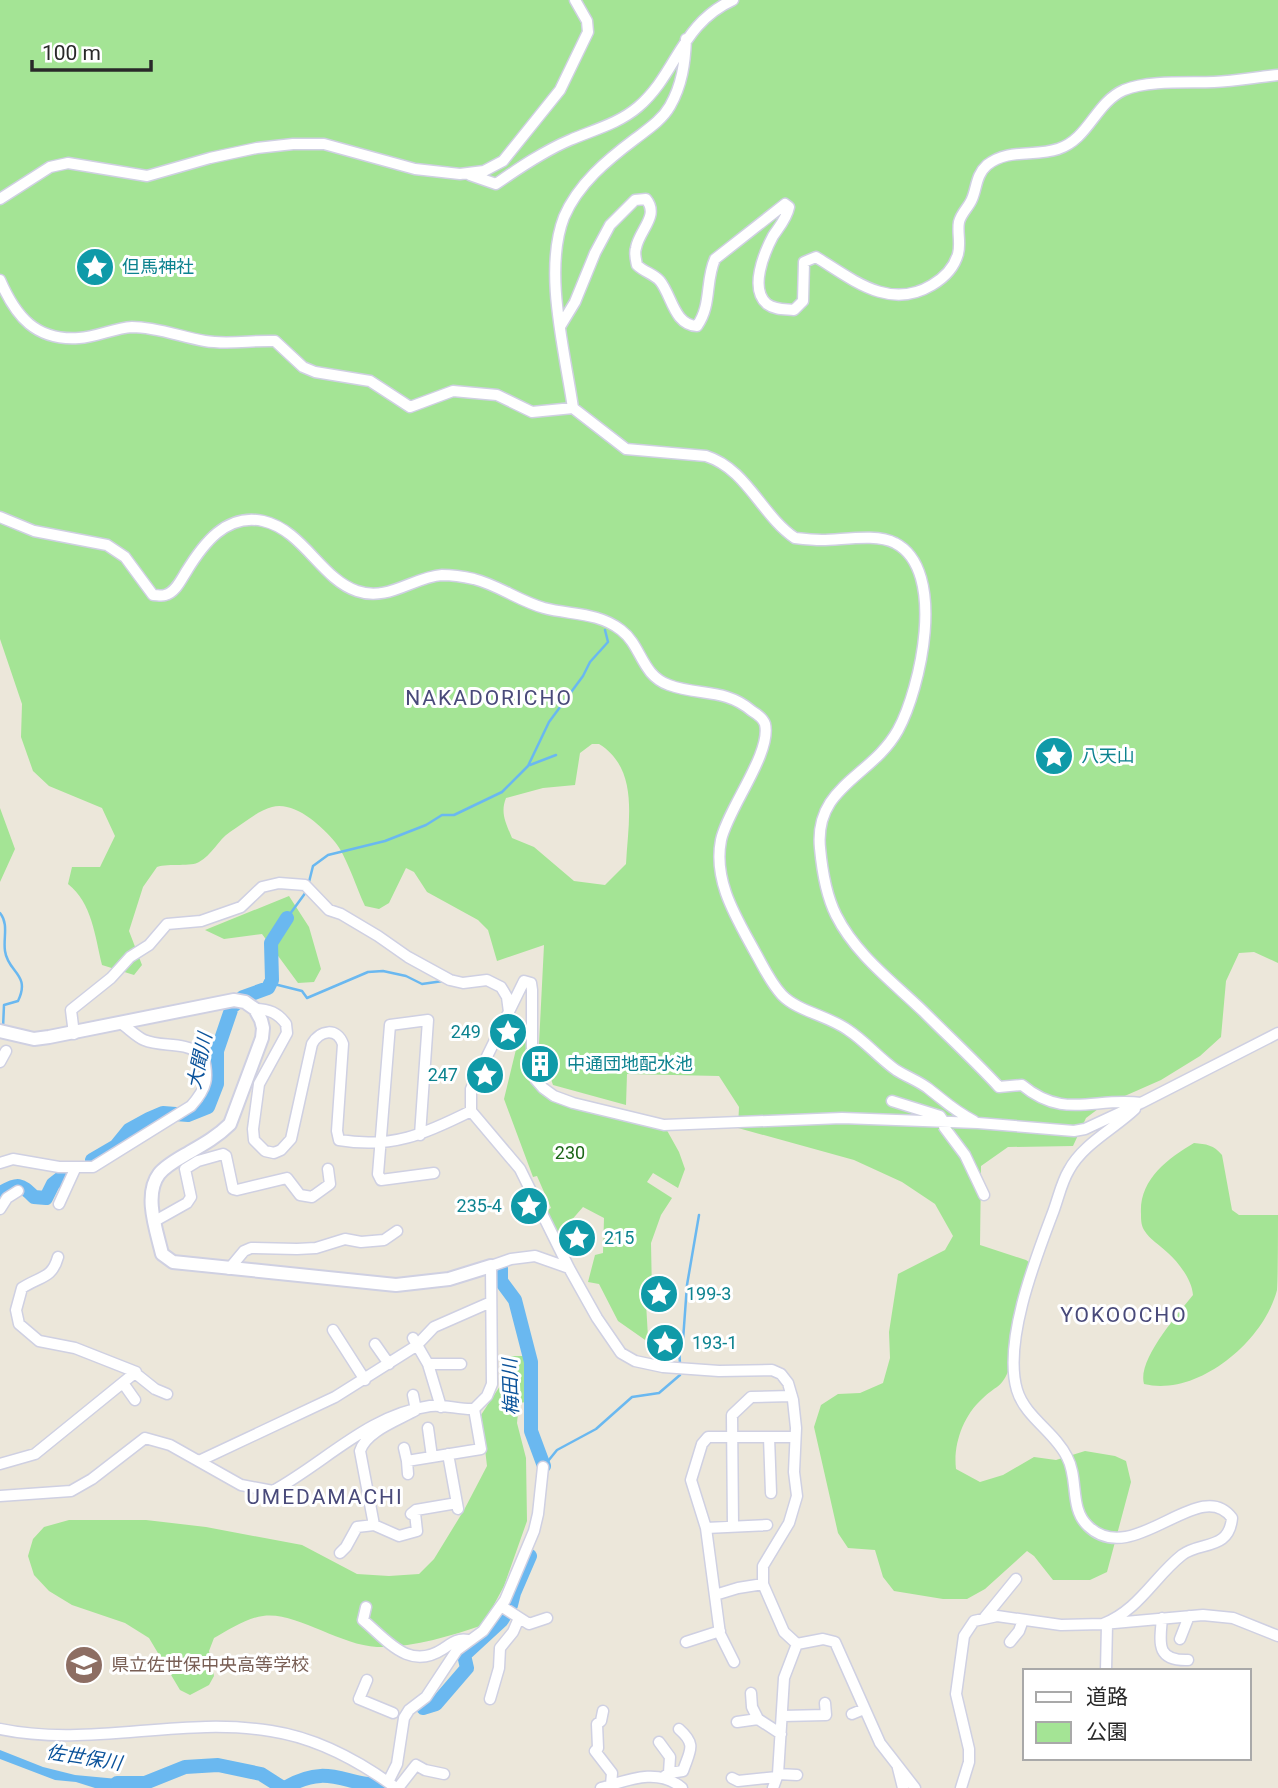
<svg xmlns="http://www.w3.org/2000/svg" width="1278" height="1788" viewBox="0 0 1278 1788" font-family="Roboto,'Noto Sans JP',sans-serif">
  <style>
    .green { fill: #a4e495; fill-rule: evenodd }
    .water { fill: #6ab8f0 }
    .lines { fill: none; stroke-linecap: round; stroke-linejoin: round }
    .stream { stroke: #6ab8f0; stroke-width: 2.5 }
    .river { stroke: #6ab8f0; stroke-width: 14 }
    .minor-casing { stroke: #cfd0e2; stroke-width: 13 }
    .tertiary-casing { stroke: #cfd0e2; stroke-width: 16 }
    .minor { stroke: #fff; stroke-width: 10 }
    .tertiary { stroke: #fff; stroke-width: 12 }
    .labels { text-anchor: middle; stroke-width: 6; stroke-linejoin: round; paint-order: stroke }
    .culture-label { font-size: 18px; fill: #0d838f; stroke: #fff; text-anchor: start }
    .park-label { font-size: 18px; fill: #1c6618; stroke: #fff }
    .education-label { font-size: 18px; fill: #785e54; stroke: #fff; text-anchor: start }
    .water-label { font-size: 19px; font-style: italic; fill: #0b539b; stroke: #fff }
    .quarter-label { font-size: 21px; letter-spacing: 2px; fill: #494a7a; stroke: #fff }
  </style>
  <rect width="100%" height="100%" fill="#ece7da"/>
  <path class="green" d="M0,0H1278V963L1254,952L1239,953L1226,981L1221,1037L1200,1056L1161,1080L1102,1106L1086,1118L1073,1146L1008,1147L981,1166L980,1245L1026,1260L1033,1265L1010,1367C1001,1390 997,1384 982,1399C963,1416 953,1445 956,1469L980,1482L1003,1475L1034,1457L1056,1460L1085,1451L1115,1456L1126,1461L1131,1482L1107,1572L1090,1580H1053L1034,1556L1027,1551L985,1589L967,1599H943L894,1591L883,1577L875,1550L848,1548L838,1533L814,1427L821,1405L838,1394L860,1393L883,1383L890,1358L889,1332L898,1274L945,1250L953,1236L935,1204L902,1182L854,1160L738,1128L739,1107L719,1076L627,1074L626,1105L553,1085L539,1044L544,945L497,961L488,930L478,920L427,892L414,872L406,868L389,903L379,909L365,906C357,889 346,855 335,842C321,825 294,801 272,807C257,811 243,824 230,832C218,840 212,855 199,862C192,867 169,863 157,867L143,887L129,931L142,965L134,975L102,965C95,936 92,903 68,884L72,867H100L115,836L102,808L49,786L33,771L21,737L22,704L0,639ZM592,744H599C640,769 628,822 626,864L605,885L574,881L534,847L512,838C506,823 500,813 506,798L543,788L575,785L580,753Z
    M0,808L15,849L0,882Z
    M289,896L309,927L321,969L314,982L298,983L262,934L224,939L205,930Z
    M531,1039L536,1080L554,1096L664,1125L679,1152L685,1169L678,1188L653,1173L647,1182L672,1198L661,1215L651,1243L652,1294L646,1303L648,1337L665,1357L663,1367L660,1366L662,1357L658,1349L618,1321L599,1284L588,1282L595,1255L603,1253L604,1218L583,1207L563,1230L559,1241L544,1212L551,1208L537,1176L533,1177L504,1099L518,1041Z
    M1194,1143C1206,1144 1214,1145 1222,1155L1232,1210L1239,1215H1278C1278,1233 1278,1274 1277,1290C1264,1341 1198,1397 1144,1384C1137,1360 1178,1314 1193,1295C1192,1280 1179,1263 1168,1253C1160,1245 1150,1240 1144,1230C1141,1225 1141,1219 1141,1214C1139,1180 1167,1159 1194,1143Z
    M509,1356H525L526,1402L519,1403L517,1423L526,1458L527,1521L504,1586L483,1625C450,1636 413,1648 377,1647C339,1645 295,1611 263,1616C246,1618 229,1630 214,1638L209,1651L214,1676L209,1685L190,1695L180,1690L149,1638L125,1623L72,1605L49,1591L34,1575L28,1556L33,1539L44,1527L69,1520H146L206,1527L302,1545L357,1574L389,1576L419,1574L434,1559L464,1510L487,1466L481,1415L500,1386L501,1366Z"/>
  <path class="water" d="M0,1750L43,1767L75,1775L139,1781L118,1788H95L76,1782L55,1780L0,1759Z"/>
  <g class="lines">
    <path class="stream" d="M530,765L556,755
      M309,882L313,866L328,855L385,841L426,825L442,815H454L502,792L528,766L549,722L583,676L590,662L608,642L605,630
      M0,913C9,924 3,938 5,951C8,973 31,974 18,1001L4,1005L3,1028
      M287,918L306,892
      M270,983L302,991L307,998L368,972L383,971L406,976L422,984L443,981
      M680,1364L679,1347L683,1340L687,1285L699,1215
      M544,1466L557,1450L596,1429L632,1397L659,1393L680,1375"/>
    <path class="river" d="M92,1160L116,1146L129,1130L149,1119L163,1113L188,1115L208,1107L217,1084V1051L232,1007L243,997L268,988L272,980L271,943L287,918
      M0,1193C18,1184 19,1182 34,1197L46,1198L53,1184L62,1177
      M501,1268V1281L515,1300L531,1362V1431L544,1466
      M423,1708L436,1704L467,1668L464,1655L502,1620L511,1605L514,1593L530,1556
      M117,1783H145L185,1767L218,1765L261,1774L283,1788
      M285,1788C330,1761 347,1788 384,1784"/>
    <defs>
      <path id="minor" d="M686,39C685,63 682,85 670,106C662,120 648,129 635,139C607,160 578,184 564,217C543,271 565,352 573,408L626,449L706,456C747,469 761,515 795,538C804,539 813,540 822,540C842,540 877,533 895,543C948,570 920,690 898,730C872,777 814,786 820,848C822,870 826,895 836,915C856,955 893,982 924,1012C949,1037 975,1061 999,1087L1022,1085C1064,1120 1094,1097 1141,1103
        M470,175L496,184C519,168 544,151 570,140C593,130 618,124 638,107C677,74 680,24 733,0
        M0,199L50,167L68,163L147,176L210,158L257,148L293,144H324L415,169L460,174L484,171L503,161L560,90L588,32L587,21L575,0
        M0,280C16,317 36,341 79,338C97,337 114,328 132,327C157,327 181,337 205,341C228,345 252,340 275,341L303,367L315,372L370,381L410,407L453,391L497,395L532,412L573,408
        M561,325L575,302L595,253L610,225L635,200L646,199C660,216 639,230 636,248C634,253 636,260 637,265C644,272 654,274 660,281C672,296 674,325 697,326C712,305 705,281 715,259L785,204L789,207C787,218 779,227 773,236C764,253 749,289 767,304C775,310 785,309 794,310L803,301L804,262L816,257C852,279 889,311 932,285C944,278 954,268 958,254C961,243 957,232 959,222C961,213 969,207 972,199C977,187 976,175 987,165C1008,148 1035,157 1058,149C1089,139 1095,103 1124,90C1149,80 1188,83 1214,82C1236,81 1257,77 1278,75
        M0,517L34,531L107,545L125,557L153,595C157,595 162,596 165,595C175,593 181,580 186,572C203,544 226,513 263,521C303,530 321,579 357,591C388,602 413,577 442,575C452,575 465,577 474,579C498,585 519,601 544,608C570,615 598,612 621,630C642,646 641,675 669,685C699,696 725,688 752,711C757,714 763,718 765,724C772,753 728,808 721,840C713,881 736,917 755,952C763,966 770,982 782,995C797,1011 829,1016 848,1030C865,1041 879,1058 896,1070C907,1077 919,1081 929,1089C947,1103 953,1110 974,1121
        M255,1009C269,1009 278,1013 286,1024L287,1033L259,1084L253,1129L254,1140L265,1151L274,1153L281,1150L291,1139L312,1044C320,1030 337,1027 343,1044L337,1131L339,1140C392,1149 425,1134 471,1111
        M74,1034L71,1010L111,978L130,957L149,945L167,924L201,921L241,907L262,887L279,883L305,885L329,910L341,914L378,936L408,957L450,980L463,983L487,980L501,987L507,997L509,1012
        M0,1062L6,1051
        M892,1101L940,1116L944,1122V1127L965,1155L984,1195
        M420,1135L428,1020L390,1025L378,1174L381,1180L434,1173
        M0,1163L13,1159L59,1167H93L191,1106C207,1088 209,1078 203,1055C181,1040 163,1048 144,1040C137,1037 129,1029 122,1024
        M59,1204L75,1169
        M0,1209L7,1198L18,1191
        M155,1221L187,1203L191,1197L185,1169L198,1161L223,1154L226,1156L233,1189L237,1190L287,1178L300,1195L312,1197L330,1184L328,1169
        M229,1269L244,1251L251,1248L297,1249L316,1248L345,1239L361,1242L384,1240L397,1231
        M333,1330L365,1380
        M413,1338L428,1364L441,1407
        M375,1344L389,1364
        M428,1364H461
        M135,1373L155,1389L167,1394
        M123,1383L135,1400
        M413,1395L416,1410C399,1420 366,1431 360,1451L374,1525L399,1536L417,1531L415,1513
        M428,1428L432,1457
        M769,1437L771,1493
        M404,1448L407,1461L481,1449L474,1409
        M448,1454L458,1509
        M199,1461L335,1397L416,1346L434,1327L491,1302
        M407,1461L408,1474
        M0,1464L35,1454L136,1372L75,1348L39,1341L19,1324L16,1310L22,1288C40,1276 52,1279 58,1257
        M0,1496L71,1491L92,1479L145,1438L170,1445L241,1485L273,1491C326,1462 368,1415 430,1406C444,1404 460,1410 474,1409L487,1396L492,1384L491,1266L511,1259L535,1256L569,1268
        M411,1514L416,1510L457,1503
        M767,1525L706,1528L691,1480L702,1444L708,1437H795
        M733,1526L732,1415L751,1397L792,1396
        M706,1528L720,1634L734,1662
        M340,1553L346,1547L357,1527L374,1525
        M715,1595L738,1588L763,1584
        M501,1606L529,1624L547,1618
        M366,1607L363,1620C388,1641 409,1671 443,1649C452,1643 457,1638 468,1640
        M985,1617L1016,1579
        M1162,1618C1160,1642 1155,1661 1188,1660
        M1103,1624C1139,1610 1154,1577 1182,1555C1200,1541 1229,1551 1232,1518C1200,1474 1133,1570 1088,1526C1069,1508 1079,1479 1067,1457C1055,1432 1025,1417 1017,1390C1003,1342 1035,1260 1052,1215C1058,1200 1061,1183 1069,1170C1083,1144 1114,1129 1135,1109
        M1180,1639L1189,1616
        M686,1642L720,1631
        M1010,1642L1019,1631L1023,1620
        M797,1644L784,1632L763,1584V1566L789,1523L797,1496L794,1472L796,1428L793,1400L788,1383L781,1374L772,1370L719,1371L663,1367L635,1361L621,1353L597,1318L569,1268L520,1169L471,1111V1089L524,981L531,983L532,990V1065L536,1080L543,1088L554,1096L573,1103L664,1125L842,1118L978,1123L1074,1131L1085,1129L1141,1103L1278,1033
        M797,1644L823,1639L835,1642L880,1743L915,1788
        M1106,1671L1107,1624
        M367,1680L359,1699L393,1713
        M751,1693L752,1707L758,1719
        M490,1699L499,1668L500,1648L513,1632L519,1618
        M603,1711L601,1721L597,1724L598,1748L595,1751L612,1773L611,1785
        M852,1714L864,1709
        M782,1716L826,1715L825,1703
        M737,1722L758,1719L781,1734
        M0,1729C90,1748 181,1716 271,1731C317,1738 358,1760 396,1788
        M659,1742L670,1757L669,1773L665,1776
        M898,1768L903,1788
        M669,1773L683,1771C690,1750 697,1745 679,1729
        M778,1774L797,1775
        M732,1778L738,1781L777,1777
        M388,1782L397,1764L404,1718L409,1710L426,1697L457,1650L483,1631L505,1600L534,1531L538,1514L543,1467
        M398,1788L416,1765L425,1770L444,1774
        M601,1788C628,1780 658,1767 682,1788
        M773,1788L778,1774L784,1678L797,1644
        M961,1788L969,1762V1749L956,1694L964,1636L974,1621L997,1616L1061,1625L1103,1624L1203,1615L1233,1618L1278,1636"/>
      <path id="tertiary" d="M0,1031L34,1039L49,1037L234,1000L245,1002L255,1009L261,1020L263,1028L262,1038L230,1124C218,1136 204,1144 190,1152C180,1158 166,1165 159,1174C143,1195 157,1232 162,1254L173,1262L396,1285L449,1279L491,1266"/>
    </defs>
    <use href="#minor" class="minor-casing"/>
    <use href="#tertiary" class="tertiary-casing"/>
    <use href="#minor" class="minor"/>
    <use href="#tertiary" class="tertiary"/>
  </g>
  <defs>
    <symbol id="sight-disc" viewBox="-11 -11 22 22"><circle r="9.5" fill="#0f9aa8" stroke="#fff"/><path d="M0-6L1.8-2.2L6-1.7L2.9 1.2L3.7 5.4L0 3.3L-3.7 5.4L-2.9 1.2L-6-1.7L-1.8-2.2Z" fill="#fff"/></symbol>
    <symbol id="building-disc" viewBox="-11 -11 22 22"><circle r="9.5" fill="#0f9aa8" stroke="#fff"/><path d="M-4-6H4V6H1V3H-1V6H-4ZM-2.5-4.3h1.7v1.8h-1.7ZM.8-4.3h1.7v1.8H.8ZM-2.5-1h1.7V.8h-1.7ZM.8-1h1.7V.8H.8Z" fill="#fff"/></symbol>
    <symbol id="school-disc" viewBox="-11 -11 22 22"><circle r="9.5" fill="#8d6e63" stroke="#fff"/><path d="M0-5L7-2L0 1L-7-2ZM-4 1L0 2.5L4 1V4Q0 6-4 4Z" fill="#fff"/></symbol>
  </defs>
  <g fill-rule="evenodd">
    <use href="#sight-disc" x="73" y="245" width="44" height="44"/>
    <use href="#sight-disc" x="1032" y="734" width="44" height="44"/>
    <use href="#sight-disc" x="486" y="1010" width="44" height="44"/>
    <use href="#building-disc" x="518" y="1042" width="44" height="44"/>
    <use href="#sight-disc" x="463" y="1053" width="44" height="44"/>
    <use href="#sight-disc" x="507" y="1184" width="44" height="44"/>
    <use href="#sight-disc" x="555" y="1216" width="44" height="44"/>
    <use href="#sight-disc" x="637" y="1272" width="44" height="44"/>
    <use href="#sight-disc" x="643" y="1321" width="44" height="44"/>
    <use href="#school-disc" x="62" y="1643" width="44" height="44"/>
  </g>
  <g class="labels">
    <g class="culture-label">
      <text x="122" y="273">但馬神社</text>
      <text x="1081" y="762">八天山</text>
      <text x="481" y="1038" text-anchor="end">249</text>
      <text x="567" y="1070">中通団地配水池</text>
      <text x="458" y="1081" text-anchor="end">247</text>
      <text x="502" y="1212" text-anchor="end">235-4</text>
      <text x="604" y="1244">215</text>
      <text x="686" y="1300">199-3</text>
      <text x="692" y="1349">193-1</text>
    </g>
    <g class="park-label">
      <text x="570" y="1159">230</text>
    </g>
    <g class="education-label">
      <text x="111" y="1671">県立佐世保中央高等学校</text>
    </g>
    <g class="water-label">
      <text transform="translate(199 1061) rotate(-78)" y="7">大聞川</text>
      <text transform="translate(510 1387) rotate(-92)" y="7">梅田川</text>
      <text transform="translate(84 1757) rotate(9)" y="7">佐世保川</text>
    </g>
    <g class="quarter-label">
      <text x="489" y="705">NAKADORICHO</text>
      <text x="1124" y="1322">YOKOOCHO</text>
      <text x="325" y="1504">UMEDAMACHI</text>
    </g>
  </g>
  <rect x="1023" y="1669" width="228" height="91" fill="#ffffff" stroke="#a9a9a9" stroke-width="2"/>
  <rect x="1036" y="1692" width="35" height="10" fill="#ffffff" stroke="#a9a9a9" stroke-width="2"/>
  <text x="1086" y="1704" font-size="21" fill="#292929">道路</text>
  <rect x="1036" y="1722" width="35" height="21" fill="#a4e495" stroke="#a9a9a9" stroke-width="2"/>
  <text x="1086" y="1739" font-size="21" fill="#292929">公園</text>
  <path d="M32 60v10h119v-10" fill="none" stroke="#292929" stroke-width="3.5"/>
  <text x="42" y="60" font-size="21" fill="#292929" stroke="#ffffff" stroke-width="5" paint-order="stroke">100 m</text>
</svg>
